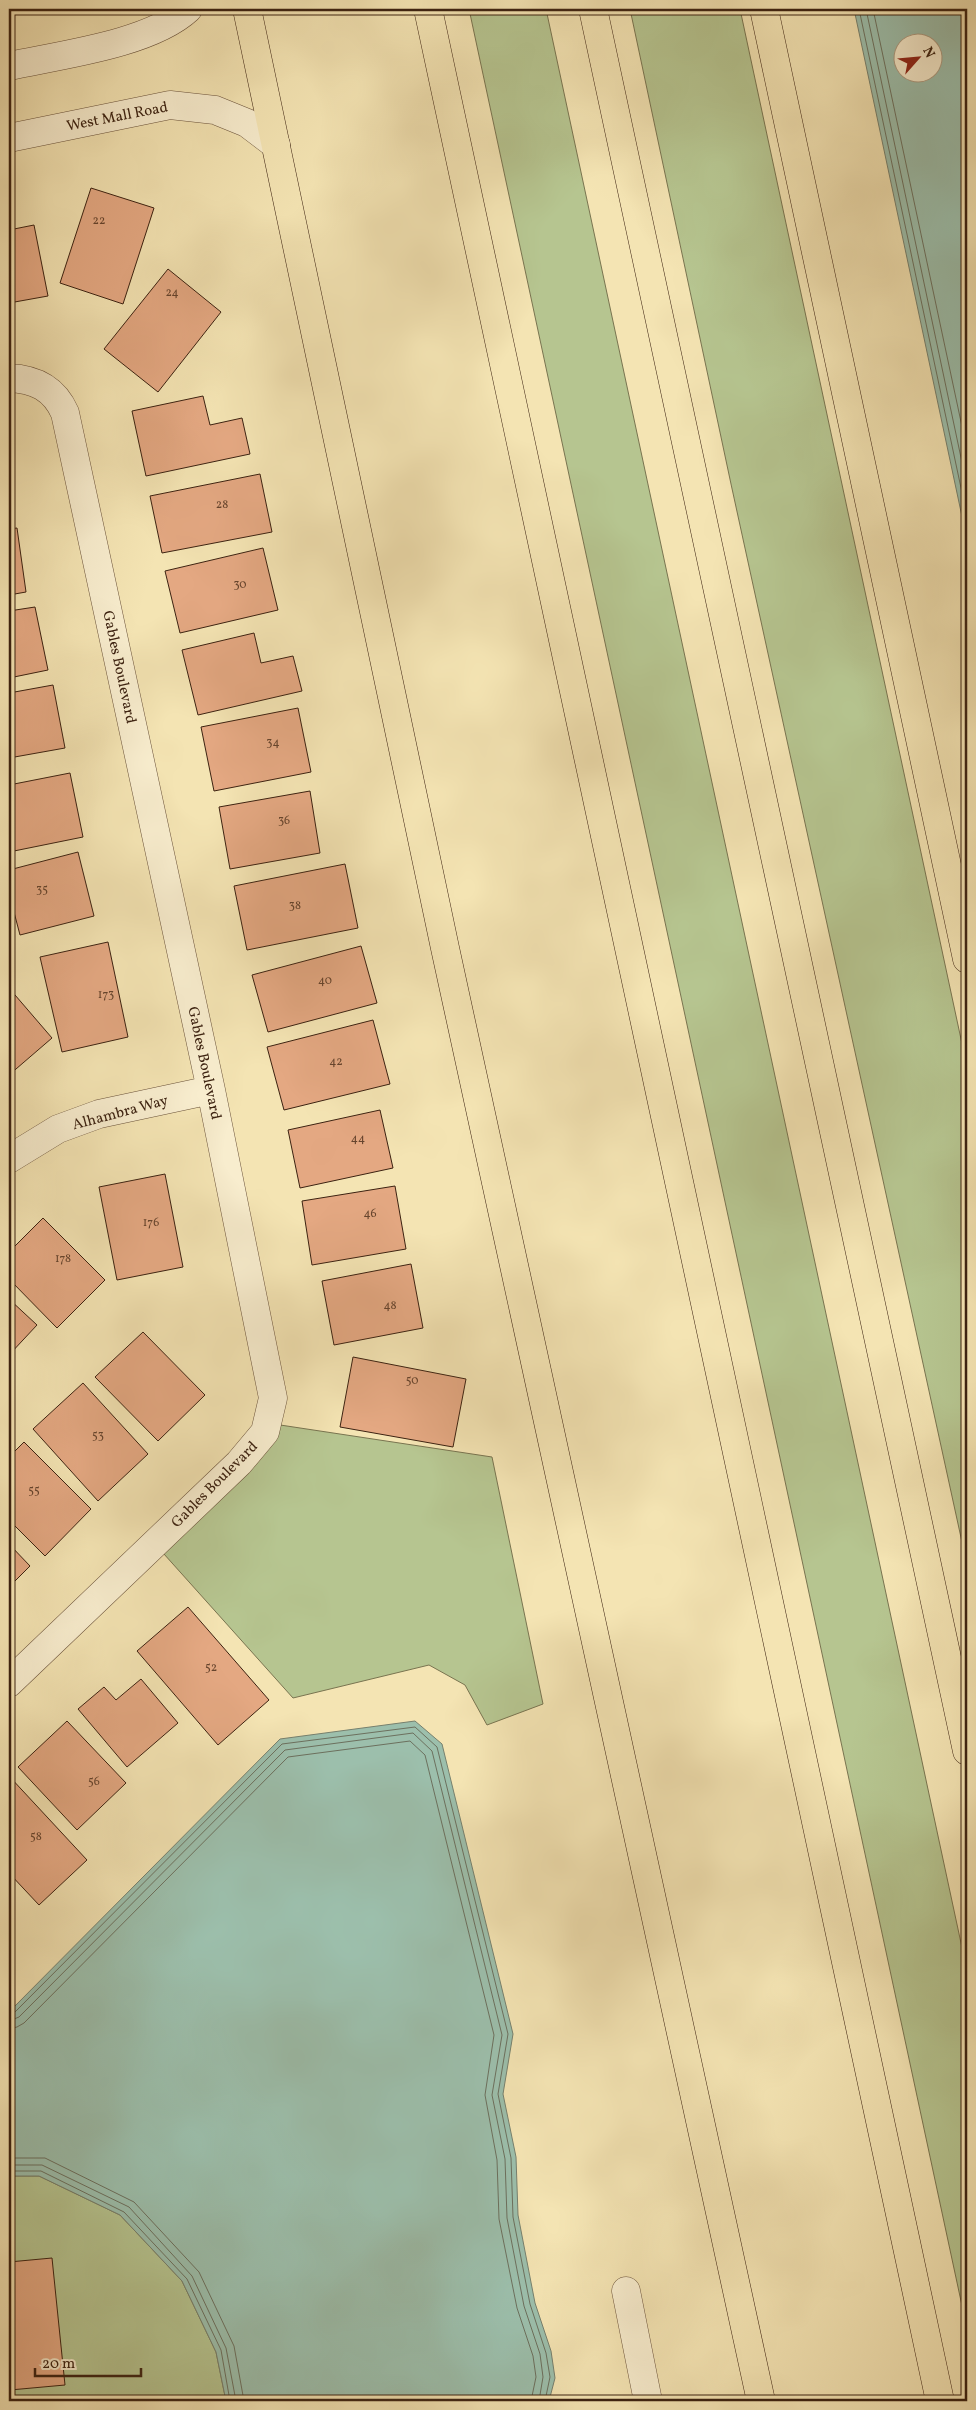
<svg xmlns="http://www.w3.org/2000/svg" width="976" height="2410" viewBox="0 0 976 2410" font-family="Vollkorn,serif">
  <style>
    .green { fill: #b6c590; stroke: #797450 }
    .water { fill: #9cbfac; stroke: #76806e; fill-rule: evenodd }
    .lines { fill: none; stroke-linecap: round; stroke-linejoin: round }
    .shore { stroke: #6c705e; stroke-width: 1 }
    .building { fill: #e4a882; stroke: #3c2211 }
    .minor-casing { stroke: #6a523a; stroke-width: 29 }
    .major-casing { stroke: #3c2211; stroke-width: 29 }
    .highway-casing { stroke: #3c2211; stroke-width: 29 }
    .minor { stroke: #f8edce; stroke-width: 28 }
    .major { stroke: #f4e4b3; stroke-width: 28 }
    .highway { stroke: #f4e4b3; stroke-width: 28 }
    .labels { text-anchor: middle; stroke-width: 4.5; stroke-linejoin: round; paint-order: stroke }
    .number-label { font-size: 12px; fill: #66442d }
    .street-label { font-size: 15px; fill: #3c2211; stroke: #f8edce }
  </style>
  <rect width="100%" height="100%" fill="#f4e4b3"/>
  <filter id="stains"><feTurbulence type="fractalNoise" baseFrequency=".004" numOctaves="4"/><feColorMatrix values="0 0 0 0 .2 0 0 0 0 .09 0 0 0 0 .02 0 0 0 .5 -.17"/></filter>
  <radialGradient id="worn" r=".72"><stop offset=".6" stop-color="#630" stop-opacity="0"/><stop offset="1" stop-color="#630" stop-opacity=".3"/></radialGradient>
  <path class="green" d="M469,9H546L967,1971V2329Z
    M630,9H740L967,1067V1565L731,484Z
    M267,1423L492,1457L543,1704L487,1725L465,1685L429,1665L293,1698L155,1544Z
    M9,2176H39L120,2215L182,2281L216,2352L226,2401H9Z"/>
  <path class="water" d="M854,9H967V540ZM904,42H934V72H904Z
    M415,1721L442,1744L513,2034L503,2094L516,2157L518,2215L535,2303L551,2351L555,2378L549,2401H226L216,2352L182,2281L120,2215L39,2176H9V2012L280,1739Z"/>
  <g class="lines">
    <path class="shore" d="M859,9L967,516
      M866,9L967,486
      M873,9L967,450
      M9,2015L14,2013L282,1744L415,1727L437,1747L508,2034L498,2094L511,2158L513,2217L530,2304L546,2353L550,2377L545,2401
      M9,2021L19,2017L285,1750L413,1733L432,1751L502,2035L492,2095L505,2159L507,2218L524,2306L540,2354L543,2377L539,2401
      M9,2029L17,2027L24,2023L288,1757L410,1741L425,1755L494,2035L485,2095L497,2160L499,2219L517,2308L533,2356L536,2377L531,2401
      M9,2158H45L134,2202L199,2272L234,2346L244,2401
      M9,2165H42L129,2207L192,2276L226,2348L236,2401
      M9,2171H41L124,2212L187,2279L221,2350L230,2401"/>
  </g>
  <path class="building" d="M91,188L154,208L123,304L60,283Z
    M34,225L48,296L9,303V230Z
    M168,269L221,312L158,392L104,349Z
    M203,396L210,425L242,418L250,454L146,476L132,411Z
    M260,474L272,532L162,553L150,496Z
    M17,528L26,592L9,595V529Z
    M263,548L278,610L180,633L165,571Z
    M35,607L48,670L9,678V611Z
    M254,633L261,663L293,656L302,691L198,715L182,650Z
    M53,685L65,748L9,758V693Z
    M298,708L311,772L214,791L201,727Z
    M70,773L83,837L9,852V785Z
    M310,791L320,853L230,869L219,807Z
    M78,852L94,916L20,935L9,893V870Z
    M345,864L358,928L247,950L234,886Z
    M108,942L128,1037L62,1052L40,957Z
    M361,946L377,1003L268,1032L252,975Z
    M9,988L52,1038L9,1075Z
    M373,1020L390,1084L284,1110L267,1047Z
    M380,1110L393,1168L300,1188L288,1130Z
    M165,1174L183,1267L117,1280L99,1187Z
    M395,1186L406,1249L312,1265L302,1201Z
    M43,1218L105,1280L57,1328L9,1279V1252Z
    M411,1264L423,1328L334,1345L322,1281Z
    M9,1299L37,1325L9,1355Z
    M143,1332L205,1395L158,1441L95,1377Z
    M353,1357L466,1379L453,1447L340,1427Z
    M83,1383L148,1454L98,1501L33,1429Z
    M24,1442L91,1509L45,1556L9,1520V1457Z
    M9,1544L30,1566L9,1587Z
    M188,1607L269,1700L218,1745L137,1651Z
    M141,1679L178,1723L127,1767L78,1709L104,1687L116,1700Z
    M67,1721L126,1783L77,1830L18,1767Z
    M9,1776L87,1860L39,1905L9,1873Z
    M52,2258L65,2385L10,2390L11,2401H9V2262Z"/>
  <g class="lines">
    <defs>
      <path id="minor" d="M9,66C60,55 150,44 188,9
        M9,138L170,105L215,110L247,123L276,145
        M9,378C35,379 54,388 65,413L211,1090L273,1398L265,1432L239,1463L9,1683
        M9,1159L58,1129L99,1114L211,1090
        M626,2291L648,2401"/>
      <path id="major" d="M247,9L445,948L761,2401
        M764,9L967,959"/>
      <path id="highway" d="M428,9L940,2401
        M593,9L967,1751"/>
    </defs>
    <use href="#minor" class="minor-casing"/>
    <use href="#major" class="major-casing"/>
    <use href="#highway" class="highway-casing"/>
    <use href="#minor" class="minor"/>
    <use href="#major" class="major"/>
    <use href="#highway" class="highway"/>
  </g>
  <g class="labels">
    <g class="number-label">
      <text x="99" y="224">22</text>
      <text x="172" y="296">24</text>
      <text x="222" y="508">28</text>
      <text x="240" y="588">30</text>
      <text x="273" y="746">34</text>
      <text x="284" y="824">36</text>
      <text x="42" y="893">35</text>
      <text x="295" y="909">38</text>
      <text x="325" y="984">40</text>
      <text x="106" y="998">173</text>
      <text x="336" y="1065">42</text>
      <text x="358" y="1142">44</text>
      <text x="370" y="1217">46</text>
      <text x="151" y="1226">176</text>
      <text x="63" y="1262">178</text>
      <text x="390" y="1309">48</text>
      <text x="412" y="1384">50</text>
      <text x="98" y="1439">53</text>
      <text x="34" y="1494">55</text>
      <text x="211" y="1671">52</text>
      <text x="94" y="1785">56</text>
      <text x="36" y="1840">58</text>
    </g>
    <g class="street-label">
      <text transform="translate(117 116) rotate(-11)" y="5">West Mall Road</text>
      <text transform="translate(120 667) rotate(78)" y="5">Gables Boulevard</text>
      <text transform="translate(205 1063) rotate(78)" y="5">Gables Boulevard</text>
      <text transform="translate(120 1112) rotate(-15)" y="5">Alhambra Way</text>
      <text transform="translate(214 1484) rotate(-45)" y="5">Gables Boulevard</text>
    </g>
  </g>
  <rect width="976" height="2410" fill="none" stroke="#f4e4b3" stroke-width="30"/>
  <rect x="10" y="10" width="956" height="2390" fill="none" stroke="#3c2211" stroke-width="2.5"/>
  <rect x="15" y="15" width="946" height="2380" fill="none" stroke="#3c2211"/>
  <g transform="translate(918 58) rotate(63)"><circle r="24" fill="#f8edce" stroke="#ad9c82"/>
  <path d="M0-4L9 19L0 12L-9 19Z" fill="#8f2418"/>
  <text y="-8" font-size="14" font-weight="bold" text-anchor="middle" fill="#3c2211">N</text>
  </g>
  <path d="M35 2368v8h106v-8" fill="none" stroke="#3c2211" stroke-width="2.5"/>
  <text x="42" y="2368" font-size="15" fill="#3c2211" stroke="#f8edce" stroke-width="4" paint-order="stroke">20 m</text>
  <rect width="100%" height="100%" filter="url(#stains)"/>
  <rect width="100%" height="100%" fill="url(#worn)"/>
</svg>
